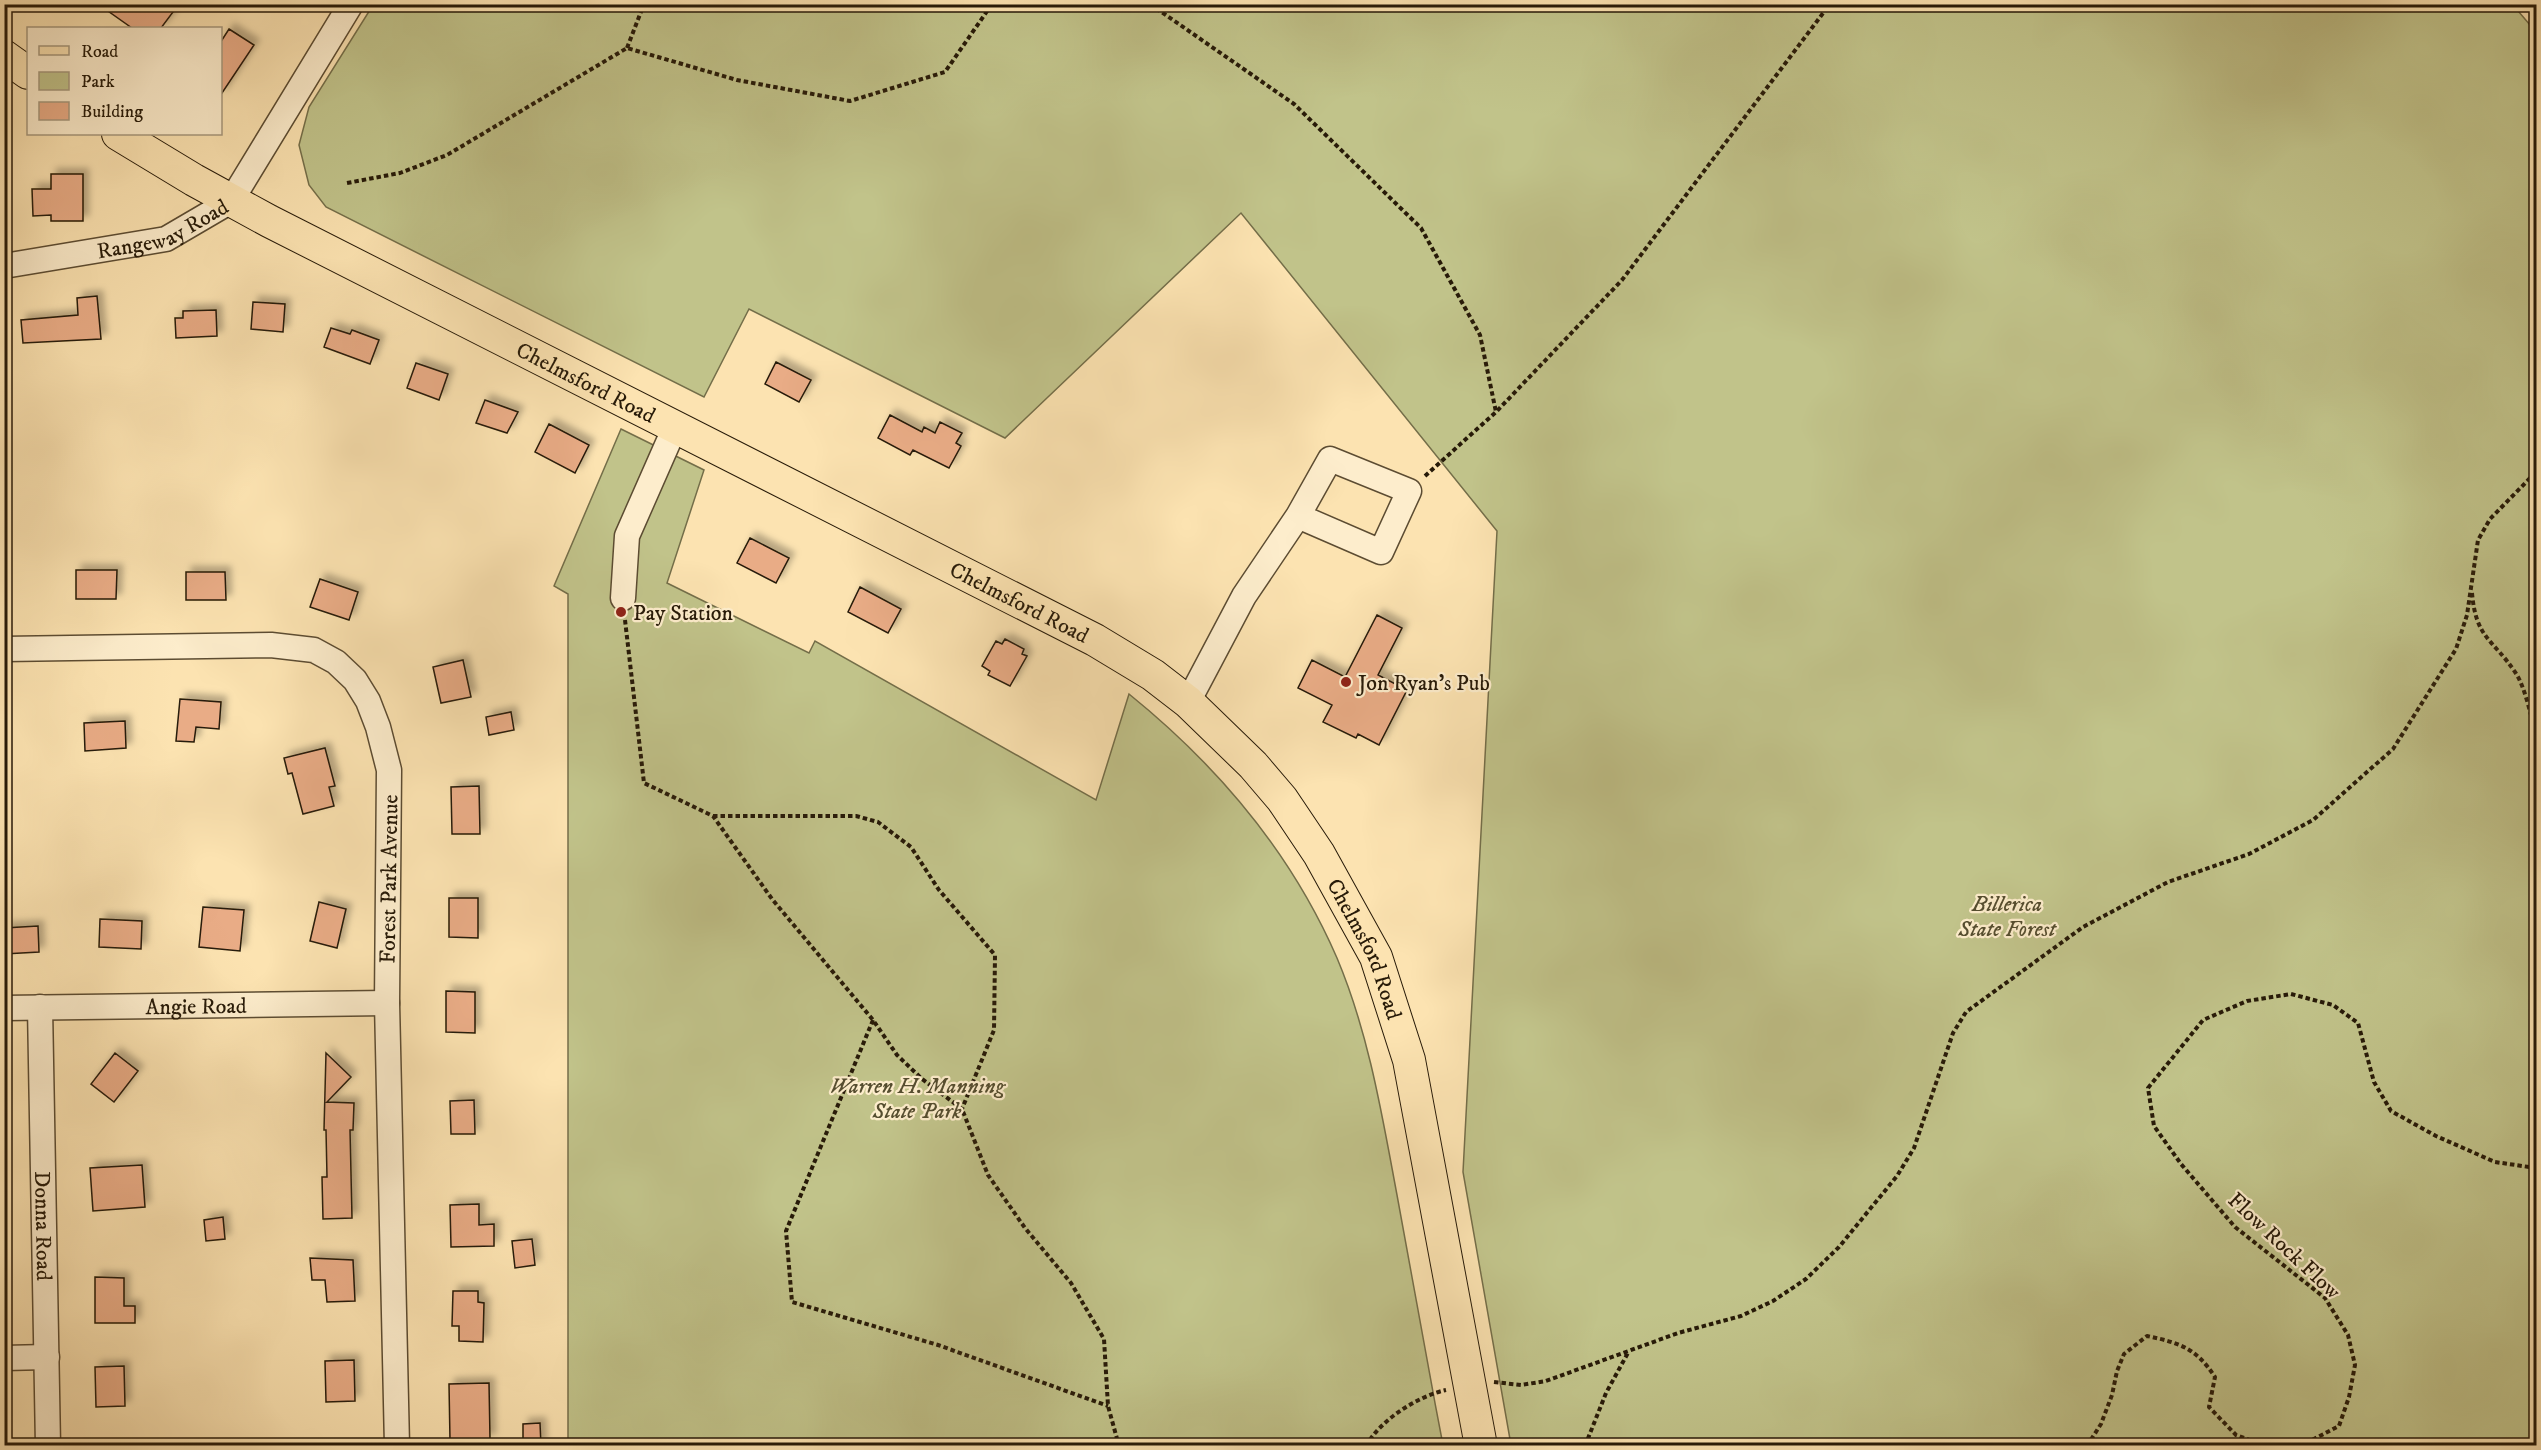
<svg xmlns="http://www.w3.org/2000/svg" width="2541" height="1450" viewBox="0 0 2541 1450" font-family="'IM FELL DW Pica',serif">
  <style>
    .green { fill: #c1c38a; stroke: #746e49; stroke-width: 1.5 }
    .building { fill: #e9ac86; stroke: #271a08; stroke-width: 1.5; filter: url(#shadow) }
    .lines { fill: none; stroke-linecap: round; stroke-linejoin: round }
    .minor-casing { stroke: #5c4c32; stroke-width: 27 }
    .major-casing { stroke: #271a08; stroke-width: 34 }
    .path { stroke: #271a08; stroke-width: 4; stroke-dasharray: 4.5 3; stroke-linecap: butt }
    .minor { stroke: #fdedcc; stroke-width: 24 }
    .major { stroke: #fce3b1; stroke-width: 32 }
    .poi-dot { fill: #8f2418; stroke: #fdedcc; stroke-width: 2 }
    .labels { text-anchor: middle; stroke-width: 4.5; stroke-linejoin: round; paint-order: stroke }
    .street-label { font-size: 22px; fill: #271a08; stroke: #fdedcc }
    .poi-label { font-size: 22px; fill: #271a08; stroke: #fdedcc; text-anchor: start }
    .park-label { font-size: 22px; font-style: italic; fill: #554d2f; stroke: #fdedcc }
  </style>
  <defs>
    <filter id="shadow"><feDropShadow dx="5.5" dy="-5.5" stdDeviation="3" flood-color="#0004"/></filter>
  </defs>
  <rect width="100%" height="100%" fill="#fce3b1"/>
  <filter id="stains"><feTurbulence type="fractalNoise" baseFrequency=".00333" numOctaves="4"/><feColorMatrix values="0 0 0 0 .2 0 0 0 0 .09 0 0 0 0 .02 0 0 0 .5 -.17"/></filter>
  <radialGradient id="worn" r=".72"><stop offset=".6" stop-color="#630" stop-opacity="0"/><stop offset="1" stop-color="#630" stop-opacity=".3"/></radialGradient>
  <path class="green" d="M373,5H2513L2536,32V1445H1511L1463,1172L1497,531L1241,213L1005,438L749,309L704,397L326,207L309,185L299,145L309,107Z
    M621,429L704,470L667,583L809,653L815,641L1096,800L1129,694C1218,766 1291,852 1337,958C1369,1034 1382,1115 1397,1195C1412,1279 1427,1362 1443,1445L568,1444V594L554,586Z"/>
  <path class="building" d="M98,4H163L173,12L161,28H132Z
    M229,29L254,45L220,96V43Z
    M51,174H83V221H51V215L33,216L32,189H51Z
    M97,296L101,339L23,343L21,320L78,315L77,298Z
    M253,302L285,304L283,332L251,329Z
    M216,310L217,336L176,338L175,318H183V311Z
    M331,328L350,334L352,330L379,340L370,364L324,347Z
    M776,362L811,380L799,402L765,384Z
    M416,363L448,374L439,400L407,388Z
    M485,400L518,412L507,433L476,423Z
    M890,415L922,432L924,427L935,433L940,422L962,433L956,443L961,446L949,468L913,450L910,455L878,438Z
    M549,424L589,445L575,473L535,452Z
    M750,538L789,558L776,583L737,563Z
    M76,570H117L116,599H76Z
    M186,572H225L226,600H186Z
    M320,579L358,592L349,620L310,607Z
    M860,587L901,609L888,633L848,612Z
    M1377,615L1402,628L1378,675L1407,690L1379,745L1358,734L1356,738L1323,722L1332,705L1298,688L1312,660L1345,677Z
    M1005,639L1024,649L1022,654L1027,656L1010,686L988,675L990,671L982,666L996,641L1002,644Z
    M463,660L471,697L441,703L433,667Z
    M180,699L221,702L219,729L196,727L194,742L176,741Z
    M511,712L514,730L489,735L486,717Z
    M125,721L126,748L85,751L84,723Z
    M325,748L335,786L329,787L334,806L303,814L292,773L288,774L284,758Z
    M479,786L480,834H452L451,787Z
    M449,898H478V938L449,937Z
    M319,902L346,909L337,948L310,941Z
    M203,907L244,910L240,951L199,947Z
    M100,919L142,921L141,949L99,947Z
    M38,926L39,952L4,954V928Z
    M446,991L475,992V1033L446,1032Z
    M115,1053L138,1071L114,1102L91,1084Z
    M326,1053L351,1077L327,1102L354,1103L353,1130H350L352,1218L323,1219L322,1177H327L326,1130H324Z
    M474,1100L475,1134H451L450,1101Z
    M142,1165L145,1207L93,1211L90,1168Z
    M479,1204V1225L494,1224V1246L451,1247L450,1205Z
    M223,1217L225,1239L206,1241L204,1220Z
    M532,1239L535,1265L515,1268L512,1241Z
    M310,1258L353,1260L355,1301L327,1302L325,1280H312Z
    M95,1277L124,1278V1306H135V1323H95Z
    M453,1291H478V1302L484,1303L483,1342L459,1341V1326H452Z
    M354,1360L355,1401L326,1402L325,1361Z
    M124,1366L125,1406L96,1407L95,1367Z
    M489,1383L490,1439L450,1440L449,1384Z
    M540,1423L541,1446H523V1424Z"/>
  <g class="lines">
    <defs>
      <g id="minor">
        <path id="s1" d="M4,266L166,239L231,201L351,4"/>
        <path d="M623,598L627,536L675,427"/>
        <path d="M4,649L271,645L314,650L336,662L355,680L368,701L378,727L389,770L387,1003L397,1446"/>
        <path d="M1188,702L1244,596L1298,516L1330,459L1409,491L1381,552L1298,516"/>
        <path id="s2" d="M40,1007L48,1446"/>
        <path id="s3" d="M4,1008L387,1003"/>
        <path d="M4,1358L47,1357"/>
      </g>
      <g id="major">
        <path d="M4,56L28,73"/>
        <path id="s4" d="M118,134L194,180L269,221L1095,640L1153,675L1188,702L1253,765L1282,799L1319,854L1376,957L1409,1060L1481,1446"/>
      </g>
    </defs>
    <use href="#minor" class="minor-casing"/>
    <use href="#major" class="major-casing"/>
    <path class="path" d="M1150,4L1294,104L1421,228L1480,335L1496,412
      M627,48L644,4
      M347,183L400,173L447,155L627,48L737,80L850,101L945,72L992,4
      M1425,476L1496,412L1622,280L1830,4
      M2472,593C2476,639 2493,639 2515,672C2525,686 2531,717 2536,734
      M625,620L644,783L713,816L772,899L873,1020L897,1055L922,1079L962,1109L988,1175L1025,1228L1071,1283L1104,1339L1108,1406L1119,1446
      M713,816H856L878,822L911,847L939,890L995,955L994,1030L962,1109
      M873,1020L786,1231L792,1302L938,1345L1108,1406
      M1494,1382L1521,1385L1546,1381L1678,1333L1741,1316L1773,1301L1806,1279L1839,1247L1897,1176L1914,1148L1953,1033L1966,1012L2083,927L2168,882L2249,854L2313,820L2393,749L2456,649L2467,615L2478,540L2490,519L2536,472
      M1223,1446L1234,1441L1278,1446
      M1366,1446C1380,1420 1418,1396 1446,1390
      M1585,1446L1606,1393L1629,1351
      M2087,1446L2101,1424L2112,1395L2117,1371L2124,1354L2147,1336C2180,1343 2196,1348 2215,1377L2209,1407L2236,1435L2266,1446
      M2291,1446L2312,1440L2339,1426L2349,1397L2355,1365L2348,1335L2325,1298L2235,1227L2181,1164L2154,1126L2148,1088L2203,1020L2247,1001L2291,994L2333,1005L2358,1023L2374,1082L2391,1111L2436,1136L2495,1162L2536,1168"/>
    <use href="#minor" class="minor"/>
    <use href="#major" class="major"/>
  </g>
  <g class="poi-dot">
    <circle cx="621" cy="612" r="6"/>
    <circle cx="1346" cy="682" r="6"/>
  </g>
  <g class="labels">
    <g class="street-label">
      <text dy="8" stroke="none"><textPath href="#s1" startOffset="164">Rangeway Road</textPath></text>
      <text dy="8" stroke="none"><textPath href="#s4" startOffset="530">Chelmsford Road</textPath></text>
      <text dy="8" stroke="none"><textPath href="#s4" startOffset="1016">Chelmsford Road</textPath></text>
      <text transform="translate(388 879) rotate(-89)" y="8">Forest Park Avenue</text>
      <text dy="8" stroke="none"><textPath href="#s4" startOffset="1520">Chelmsford Road</textPath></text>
      <text dy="8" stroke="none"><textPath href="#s3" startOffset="192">Angie Road</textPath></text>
      <text dy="8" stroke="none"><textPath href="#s2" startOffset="219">Donna Road</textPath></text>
      <text transform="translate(2285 1245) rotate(43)" y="8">Flow Rock Flow</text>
    </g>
    <g class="poi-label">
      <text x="633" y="620">Pay Station</text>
      <text x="1358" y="690">Jon Ryan's Pub</text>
    </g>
    <g class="park-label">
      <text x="2007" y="911">Billerica<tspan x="2007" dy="25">State Forest</tspan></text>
      <text x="917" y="1093">Warren H. Manning<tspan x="917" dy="25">State Park</tspan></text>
    </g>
  </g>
  <rect width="2541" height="1450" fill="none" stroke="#fce3b1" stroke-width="24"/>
  <rect x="6" y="6" width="2529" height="1438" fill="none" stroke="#271a08" stroke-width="3"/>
  <rect x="12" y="12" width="2517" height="1426" fill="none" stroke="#271a08" stroke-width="1.5"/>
  <rect x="27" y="27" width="195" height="108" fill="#fdedcc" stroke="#a7997e" stroke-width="1.5"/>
  <rect x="39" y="46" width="30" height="9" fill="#fce3b1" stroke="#a7997e" stroke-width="1.5"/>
  <text x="81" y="57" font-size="18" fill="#271a08">Road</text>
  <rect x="39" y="72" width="30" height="18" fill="#c1c38a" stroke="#a7997e" stroke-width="1.5"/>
  <text x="81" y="87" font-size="18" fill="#271a08">Park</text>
  <rect x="39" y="102" width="30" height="18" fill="#e9ac86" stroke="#a7997e" stroke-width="1.5"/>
  <text x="81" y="117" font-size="18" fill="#271a08">Building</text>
  <rect width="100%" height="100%" filter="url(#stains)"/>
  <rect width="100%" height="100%" fill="url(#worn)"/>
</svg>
